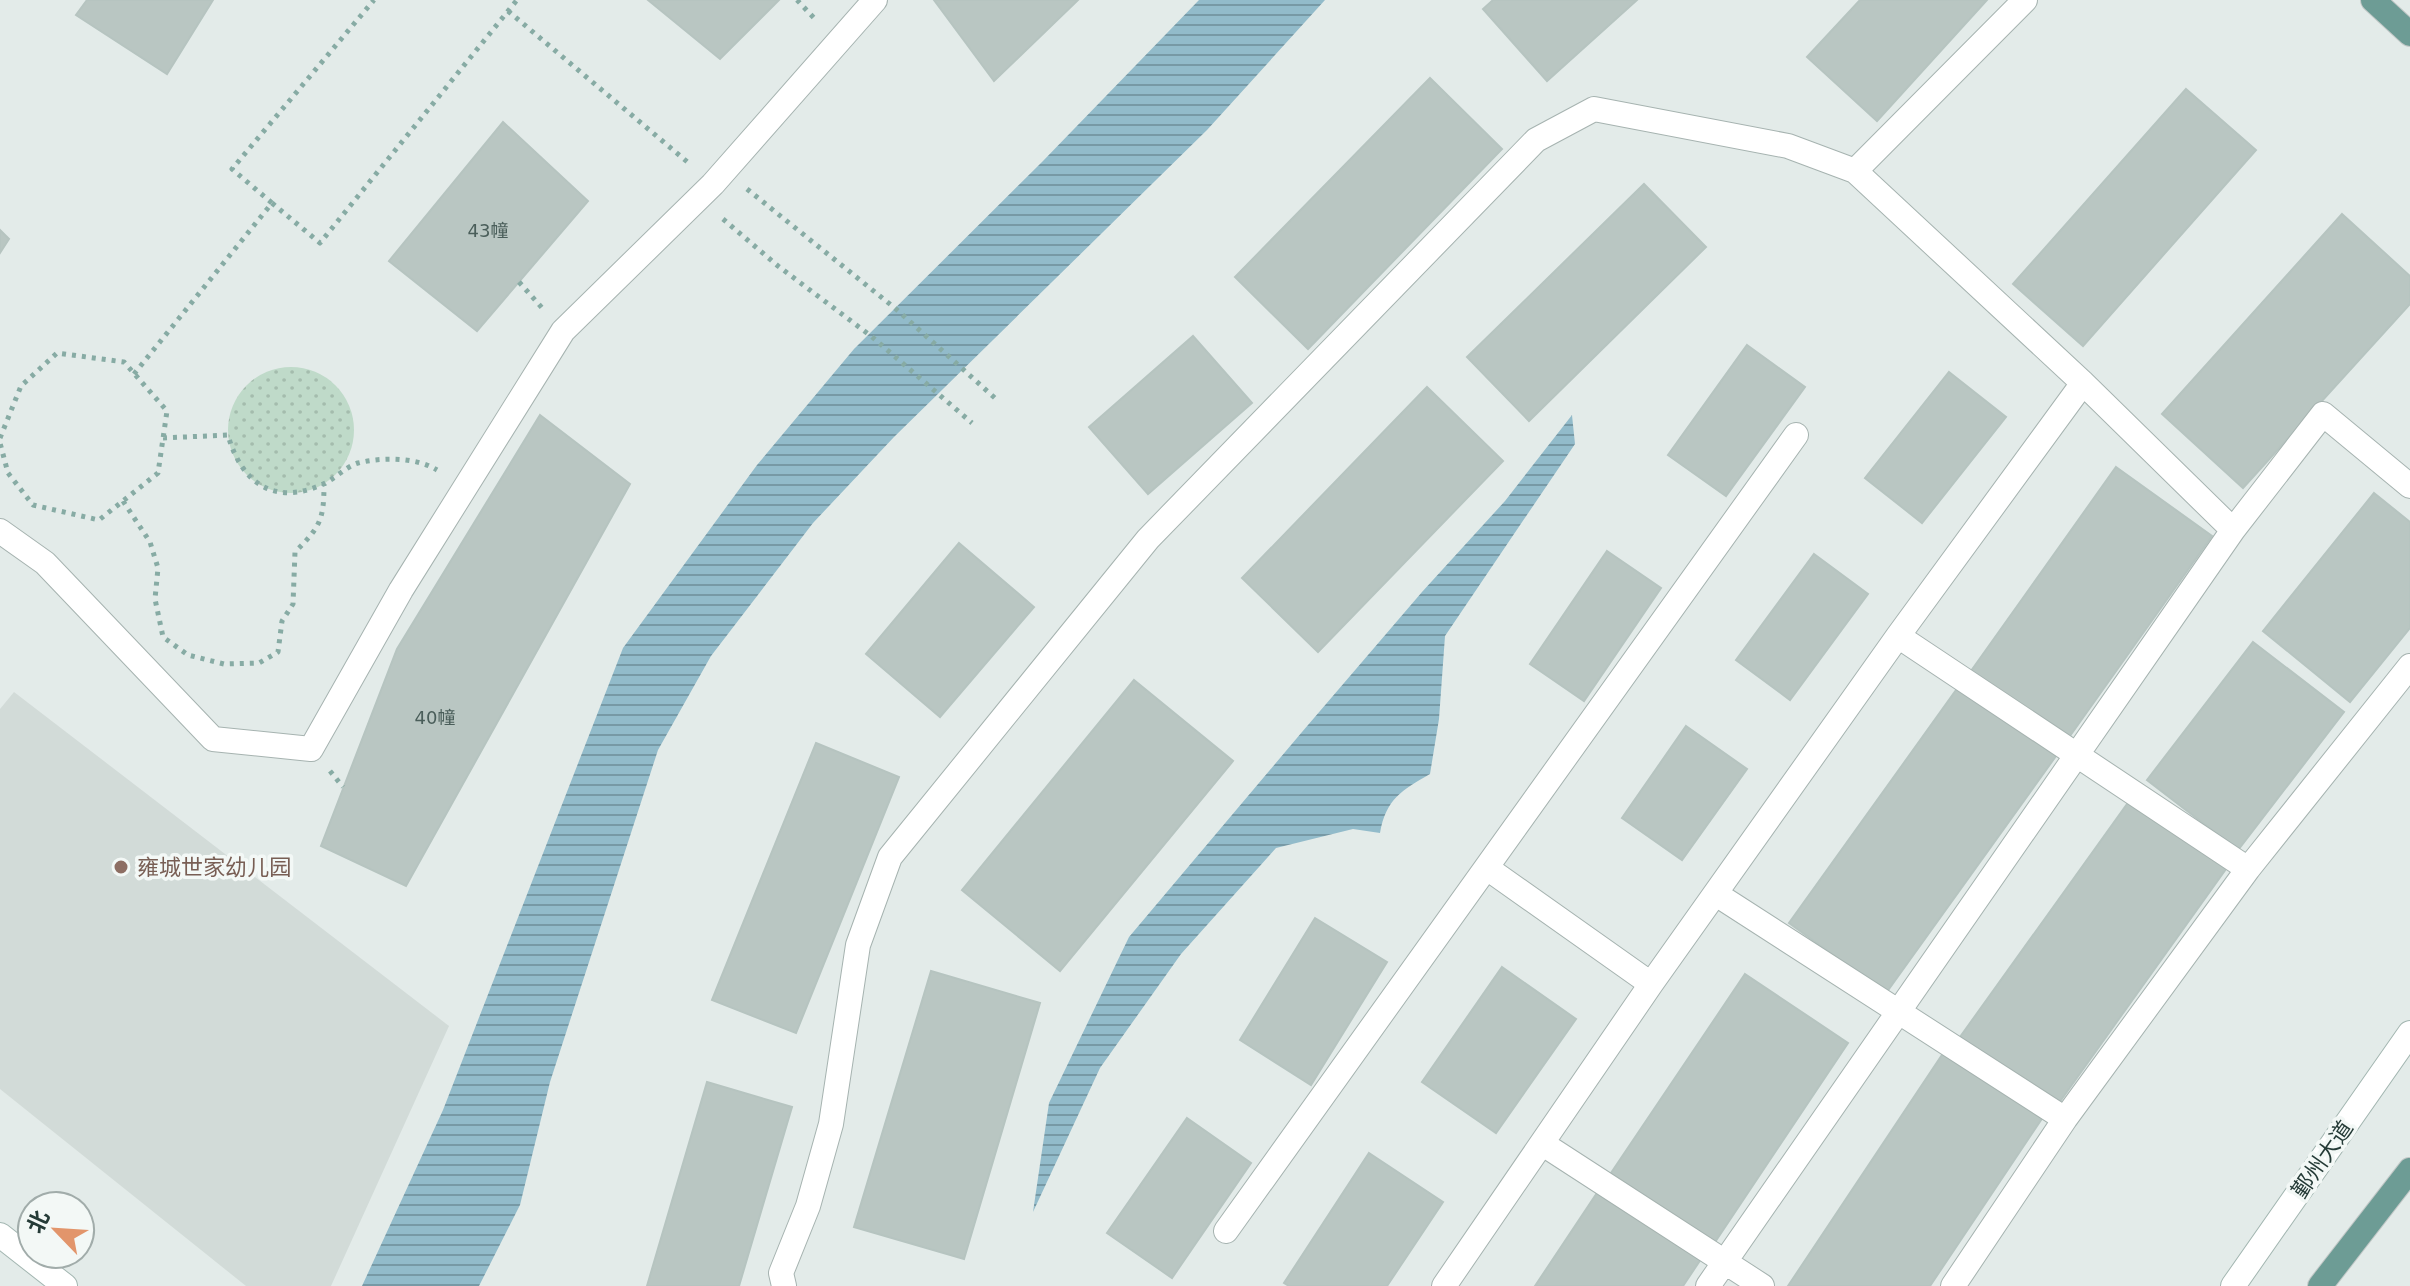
<svg xmlns="http://www.w3.org/2000/svg" width="2410" height="1286" viewBox="0 0 2410 1286" font-family="'DejaVu Sans','Noto Sans SC',sans-serif">
  <style>
    .built { fill: #d2dbd8 }
    .park { fill: url(#park-dots) }
    .water { fill: url(#water-rules) }
    .building { fill: #b9c6c2; stroke: #b6c4c0; stroke-width: 2 }
    .lines { fill: none; stroke-linecap: round; stroke-linejoin: round }
    .lane-casing { stroke: #a6b3b0; stroke-width: 26 }
    .secondary-casing { stroke: #a3b6b1; stroke-width: 26 }
    .primary-casing { stroke: #c2c8c7; stroke-width: 26 }
    .path { stroke: #87aba4; stroke-width: 5; stroke-dasharray: 4 6; stroke-linecap: butt }
    .lane { stroke: #fff; stroke-width: 24 }
    .secondary { stroke: #fff; stroke-width: 24 }
    .primary { stroke: #6d9c95; stroke-width: 24 }
    .education-dot { fill: #8d6e63; stroke: #f3f8f6; stroke-width: 3 }
    .labels { text-anchor: middle; stroke-width: 7; stroke-linejoin: round; paint-order: stroke }
    .number-label { font-size: 18px; fill: #4a5e5a }
    .education-label { font-size: 22px; fill: #785e54; stroke: #f3f8f6; text-anchor: start }
    .street-label { font-size: 22px; fill: #253b37; stroke: #f3f8f6 }
  </style>
  <defs>
    <pattern id="park-dots" width="8" height="8" patternUnits="userSpaceOnUse" patternTransform="scale(2)"><rect width="8" height="8" fill="#bfdac9"/><path d="M2 2h.1M6 6h.1" fill="none" stroke="#a4bcad" stroke-width="1.8" stroke-linecap="round"/></pattern>
    <pattern id="water-rules" width="6" height="5" patternUnits="userSpaceOnUse" patternTransform="scale(2)"><rect width="6" height="5" fill="#92bbca"/><path d="M0 2.5h6" fill="none" stroke="#7799a5"/></pattern>
  </defs>
  <rect width="100%" height="100%" fill="#e3ebe9"/>
  <path class="built" d="M14,692L449,1026L331,1286H246L0,1089V709Z"/>
  <path class="park" d="M228 430a63 63 0 1 1 126 0a63 63 0 1 1-126 0Z"/>
  <path class="water" d="M1199,0H1325L1207,130L894,437L813,523L711,656L658,750L550,1082L520,1205L479,1286H362L443,1110L623,648L757,465L854,349L1042,162Z
    M1572,415L1575,444L1445,636L1439,719L1430,774C1402,790 1386,799 1380,833L1353,829L1276,848L1181,954L1100,1068L1033,1212L1049,1103L1129,937L1302,732L1422,592L1505,501Z"/>
  <path class="building" d="M87,0H213L167,74L76,15Z
    M648,0H779L720,59Z
    M934,0H1078L994,81Z
    M1493,0H1637L1547,81L1483,9Z
    M1860,0H1987L1877,121L1807,57Z
    M1430,78L1502,149L1308,349L1235,277Z
    M2186,89L2256,150L2083,346L2013,284Z
    M503,122L588,201L477,331L389,261Z
    M1644,184L1706,247L1529,421L1467,357Z
    M2342,214L2410,276V304L2243,488L2162,414Z
    M0,230L9,239L0,253Z
    M1193,336L1252,403L1148,494L1089,427Z
    M1747,345L1805,387L1726,496L1668,455Z
    M1949,372L2006,417L1922,523L1865,478Z
    M1427,387L1503,461L1318,652L1242,578Z
    M540,415L630,484L406,886L321,846L397,649Z
    M2116,467L2212,536L2067,740L1971,671Z
    M2374,493L2410,522V628L2350,702L2263,631Z
    M959,543L1034,607L940,717L866,654Z
    M1607,551L1661,588L1584,701L1530,664Z
    M1814,554L1868,594L1790,700L1736,660Z
    M2253,642L2344,712L2238,850L2147,780Z
    M1134,680L1233,761L1060,971L962,890Z
    M1959,686L2056,756L1886,993L1789,923Z
    M1686,726L1747,769L1682,860L1622,818Z
    M816,743L899,777L796,1033L712,1000Z
    M2130,800L2226,869L2056,1107L1960,1037Z
    M1315,918L1387,962L1311,1085L1240,1040Z
    M1502,967L1576,1019L1496,1133L1422,1082Z
    M931,971L1040,1003L964,1259L854,1227Z
    M1745,974L1848,1043L1713,1245L1609,1176Z
    M1944,1052L2043,1117L1930,1286H1788Z
    M707,1082L792,1107L739,1286H647Z
    M1187,1118L1251,1163L1172,1278L1107,1233Z
    M1369,1153L1443,1202L1387,1286H1289L1284,1283Z
    M1601,1187L1703,1256L1683,1286H1535Z"/>
  <g class="lines">
    <defs>
      <path id="lane" d="M1855,171L2083,383
        M2233,530L2323,414L2410,486
        M0,531L45,563L213,739L311,749L401,590L563,331L713,184L875,0
        M1898,636L2248,869
        M1487,868L1651,984
        M1716,894L2065,1119
        M1543,1144L1762,1286
        M1226,1231L1796,435
        M784,1286L781,1273L808,1206L831,1124L858,945L890,857L1148,539L1536,140L1594,109L1788,146L1855,171L2025,0
        M1444,1286L1651,984L1898,636L2083,383L2233,530L1708,1286
        M1953,1286L2065,1119L2248,869L2410,666"/>
      <path id="secondary" d="M0,1235L65,1286
        M2233,1286L2410,1033"/>
      <path id="primary" d="M2373,0L2410,34
        M2320,1286L2410,1170"/>
    </defs>
    <use href="#lane" class="lane-casing"/>
    <use href="#secondary" class="secondary-casing"/>
    <use href="#primary" class="primary-casing"/>
    <path class="path" d="M797,0L815,19
      M508,11L691,165
      M747,189L896,309L996,399
      M272,203L320,243L517,0
      M723,219L778,266L871,336L972,423
      M519,282L543,309
      M134,374L272,203L232,169L374,0
      M0,438L21,386L57,353L124,362L167,411L158,473L99,520L33,505L8,473L0,443
      M163,438L228,435C241,482 273,506 321,485C334,480 345,467 358,463C382,457 416,457 437,470
      M123,501L150,542L158,568L155,599L163,637L188,655L224,664L259,663L278,652L282,621L293,604L295,552C320,527 324,520 324,484
      M330,771L343,787"/>
    <use href="#lane" class="lane"/>
    <use href="#secondary" class="secondary"/>
    <use href="#primary" class="primary"/>
  </g>
  <circle class="education-dot" cx="121" cy="867" r="8"/>
  <g class="labels">
    <g class="number-label">
      <text x="488" y="237">43幢</text>
      <text x="435" y="724">40幢</text>
    </g>
    <g class="education-label">
      <text x="137" y="875">雍城世家幼儿园</text>
    </g>
    <g class="street-label">
      <text transform="translate(2322 1159) rotate(-55)" y="8">鄞州大道</text>
    </g>
  </g>
  <g transform="translate(56 1230) rotate(295)"><circle r="38" fill="#f3f8f6" stroke="#a1acaa" stroke-width="2"/>
  <path d="M0-6L14 30L0 20L-14 30Z" fill="#e2956b"/>
  <text y="-12" font-size="22" font-weight="bold" text-anchor="middle" fill="#253b37">北</text>
  </g>
</svg>
